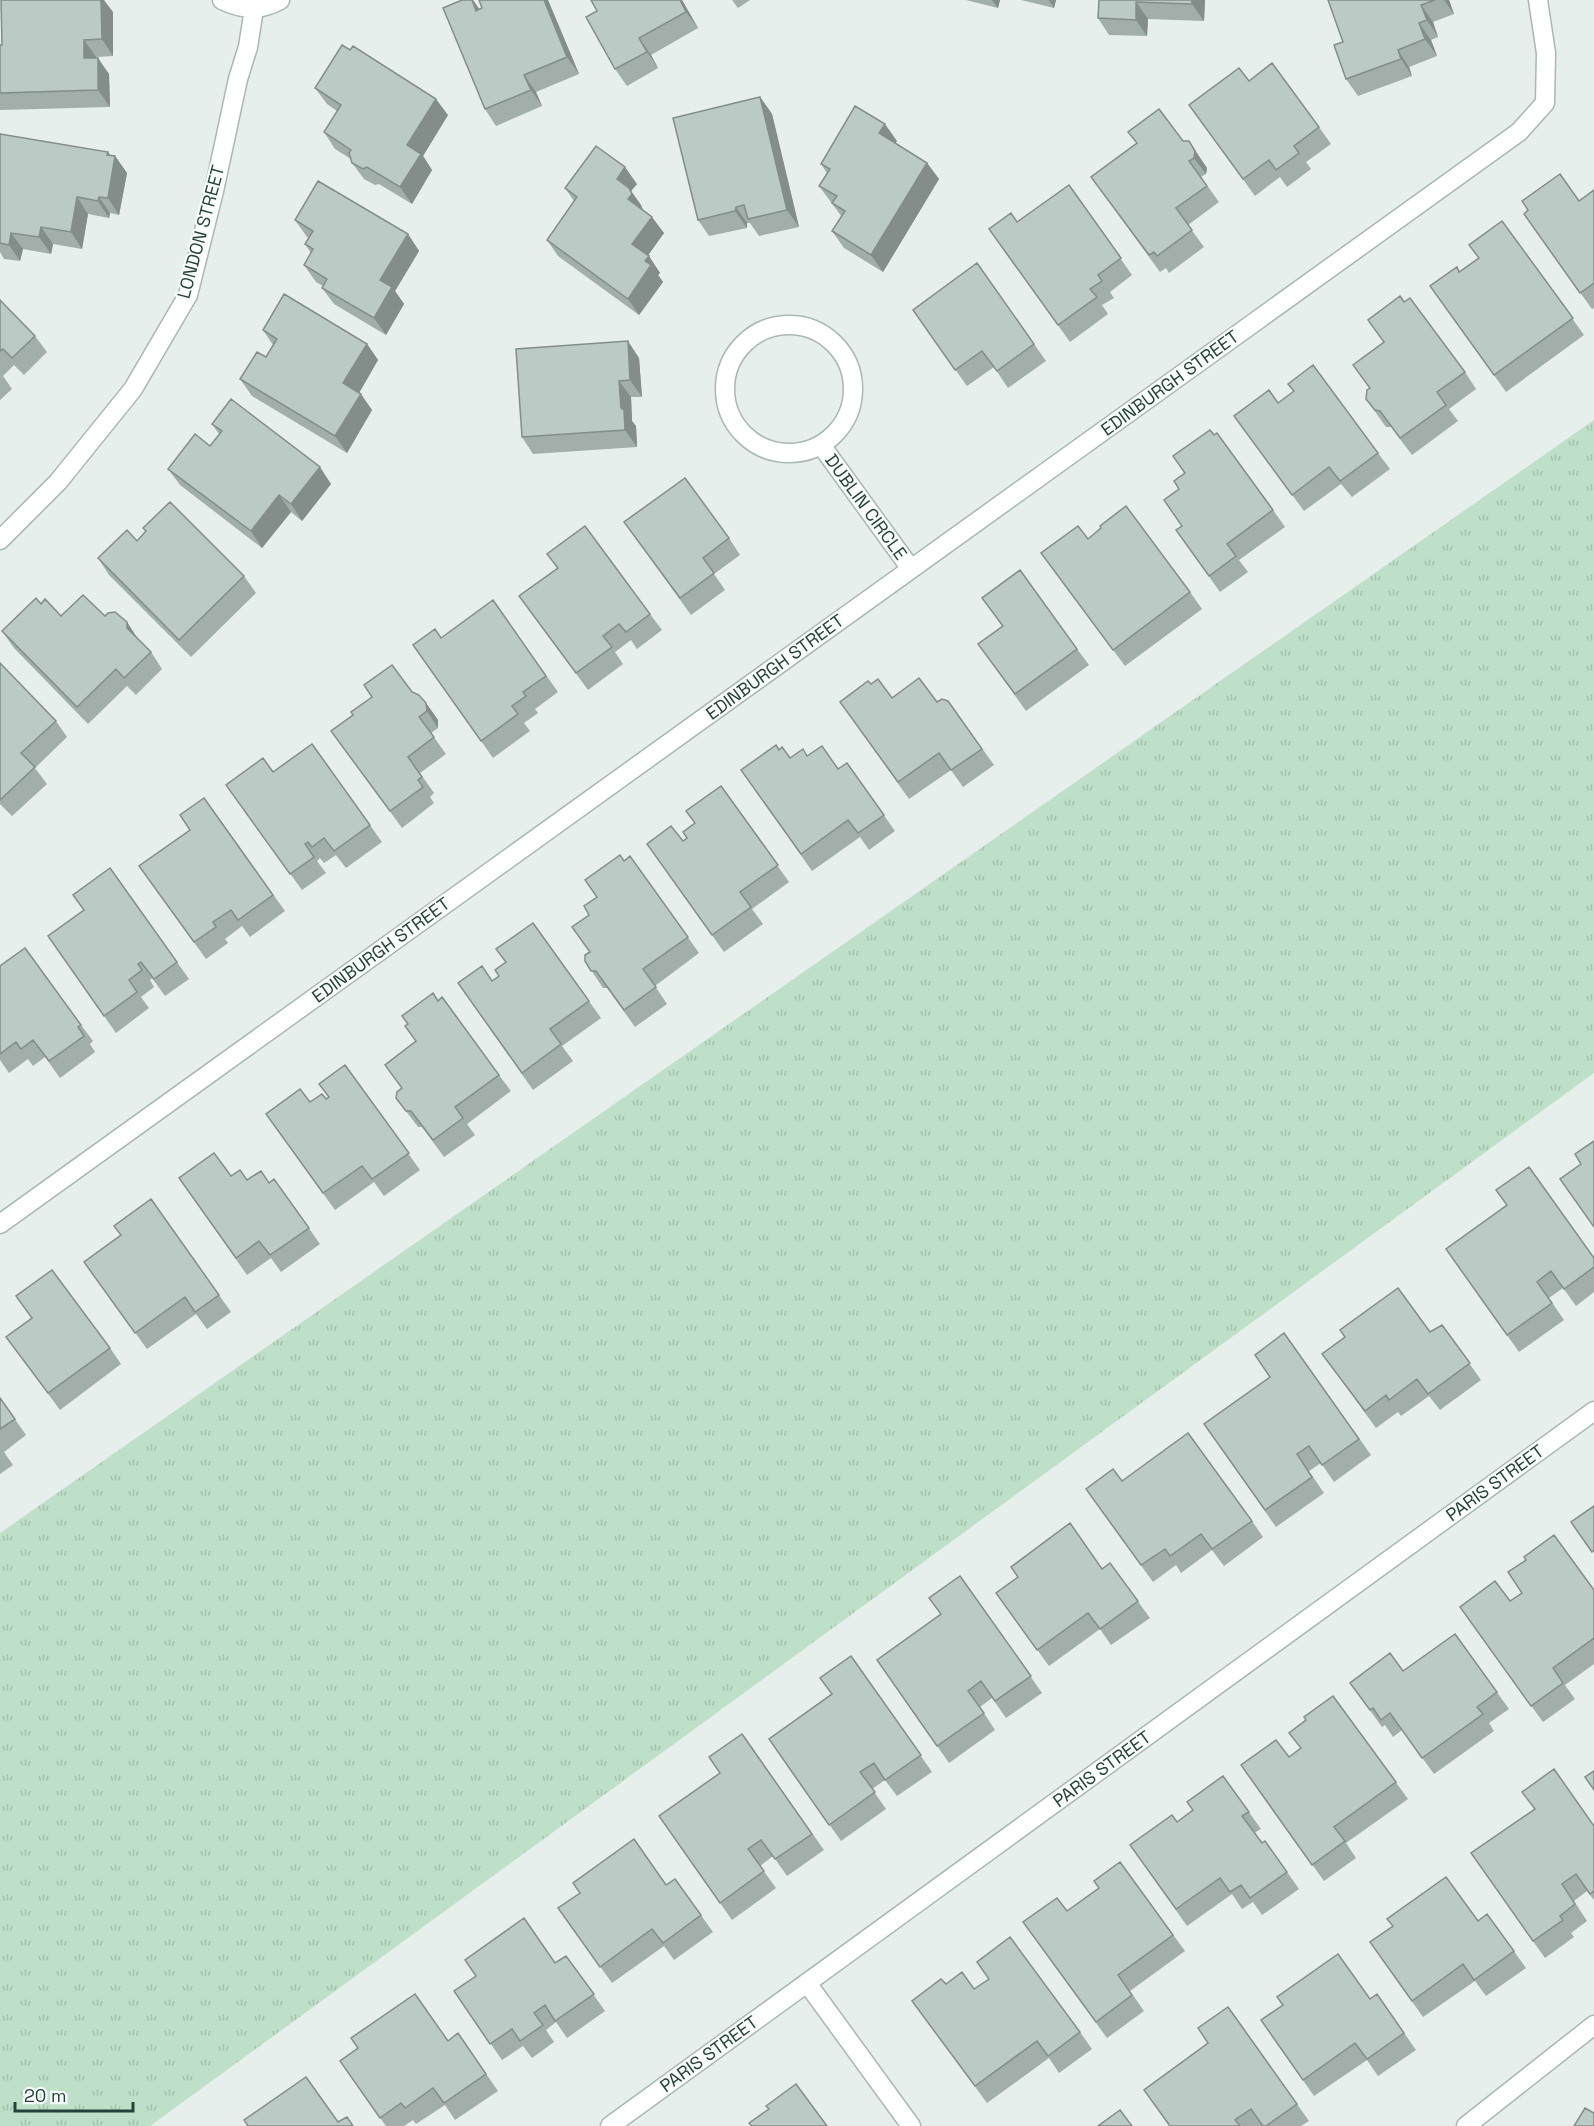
<svg xmlns="http://www.w3.org/2000/svg" width="1594" height="2126" viewBox="0 0 1594 2126" font-family="'Space Grotesk',sans-serif">
  <style>
    .grass { fill: url(#grass-tufts) }
    .lines { fill: none; stroke-linecap: round; stroke-linejoin: round }
    .street-casing { stroke: #a8b8b2; stroke-width: 21 }
    .street { stroke: #fff; stroke-width: 18 }
    .wall { fill: #a1aea9 }
    .shaded-wall { fill: #838d89 }
    .building { fill: #bbcac4; stroke: #838d89; stroke-width: 1.5 }
    .labels { text-anchor: middle; stroke-width: 4.5; stroke-linejoin: round; paint-order: stroke }
    .street-label { font-size: 18px; fill: #24423a; stroke: #f7fbf9 }
  </style>
  <defs>
    <pattern id="grass-tufts" width="24" height="20" patternUnits="userSpaceOnUse" patternTransform="scale(1.5)"><rect width="24" height="20" fill="#bfe0c8"/><path d="M3 7l-1-3M5 7V3M7 7l1-3M15 17l-1-3M17 17v-4M19 17l1-3" fill="none" stroke="#a4c1ad"/></pattern>
  </defs>
  <rect width="100%" height="100%" fill="#e6efeb"/>
  <path class="grass" d="M1594,420V1073L150,2126H0V1533Z"/>
  <g class="lines">
    <defs>
      <path id="street" d="M222,0C243,10 260,11 280,0
        M725 389a64 64 0 1 1 128 0a64 64 0 1 1-128 0Z
        M821,445L911,569
        M0,540L58,482L133,389L188,295L214,191L238,79L248,47L254,9
        M0,1224L1519,132L1545,103L1546,53L1538,0
        M807,1983L911,2126
        M610,2126L1594,1411
        M1466,2126L1594,2025"/>
    </defs>
    <use href="#street" class="street-casing"/>
    <use href="#street" class="street"/>
  </g>
  <path class="wall" d="M462,0H473L479,9L548,0L579,74L536,92L542,106L496,126L485,109Z
    M591,0H682L698,28L651,55L658,68L627,86L615,69L597,11Z
    M732,0H750L738,8Z
    M966,0H1000L998,8Z
    M1021,0H1056L1054,8Z
    M1099,0H1205L1204,21L1148,19L1147,36L1109,35L1098,18Z
    M1328,0H1449L1454,14L1433,22L1438,37L1431,40L1437,56L1409,67L1412,76L1358,96L1346,79L1343,42Z
    M113,12V56L96,57L109,74L110,107L0,110V45Z
    M1249,81L1319,127L1331,144L1306,162L1311,169L1287,187L1280,177L1255,196L1189,105Z
    M315,88L448,115L423,156L432,170L412,204L379,184L375,185L364,179L352,163L351,159L335,149L324,132L337,111L327,104Z
    M760,97L772,114L799,227L759,236L750,223H747V228L709,236L698,220Z
    M0,134L108,152L111,156H115L127,173L119,215L110,213L109,218L88,214L82,249L53,244L51,254L23,249L20,261L4,259L0,252Z
    M897,141L895,143L927,163L939,179L883,272L844,248L832,231L842,217L819,186L827,173L821,164Z
    M1183,141L1207,168L1206,174L1201,177L1219,202L1188,225L1204,247L1169,273L1166,268L1160,272L1091,177Z
    M637,184L631,191L641,205L643,210L664,233L648,255L660,273L658,275L663,282L639,315L558,256L547,240L574,201L565,188Z
    M1069,185L1132,275L1110,292L1114,298L1102,305L1108,314L1070,342L989,229L1017,222Z
    M1594,190V308L1592,309L1524,214L1579,201Z
    M295,220L408,234L419,251L395,291L404,304L386,335L334,304L322,288L323,286L316,282L304,265L311,253L305,244L309,238L307,237Z
    M1502,221L1584,335L1506,392L1430,286L1459,272L1478,258Z
    M977,263L1046,361L1008,388L994,367L967,386L913,310Z
    M0,300L35,336L47,352L24,375L14,365L3,376L12,389L0,400Z
    M1404,302L1465,372L1476,389L1449,409L1458,421L1412,455L1391,427H1386L1366,399L1370,388L1353,365L1384,342L1368,320Z
    M263,330L367,344L378,360L359,393L372,410L347,453L252,396L240,379L266,357L273,345Z
    M639,358L642,397H631L632,421L636,426L637,447L533,454L522,437Z
    M1278,403L1378,453L1390,469L1352,497L1341,484L1304,511L1234,416Z
    M212,424L331,484L302,521L291,512L262,548L180,485L168,469L210,446L219,434Z
    M1273,510L1285,527L1239,560L1248,572L1220,592L1176,530Z
    M624,522L729,538L740,555L714,574L725,590L691,615Z
    M143,528L244,576L256,593L191,657L109,575L98,558L137,541L146,532Z
    M1041,553L1190,592L1202,609L1125,666Z
    M547,554L650,614L662,630L637,649L631,640L615,652L623,664L588,690L519,596L557,568Z
    M982,598L1077,649L1089,665L1026,711L978,644L1002,626Z
    M493,600L558,692L535,709L538,713L524,723L530,731L493,758L413,645L441,638Z
    M41,604L61,616H105L127,622L138,640L151,652L162,669L136,695L127,686L88,724L14,648L2,631Z
    M0,663L56,721L67,737L35,768L47,784L12,816L0,804Z
    M871,684L892,698L937,702L948,701L994,765L963,787L951,770L909,799L840,702Z
    M412,692L426,703L438,720V728L431,733L446,754L420,773L434,793L430,797L434,803L402,828L331,731Z
    M312,744L382,842L346,868L336,855L324,863L320,858L317,861L326,873L302,890L226,785L273,772Z
    M779,750L790,758L808,756L838,769L847,763L895,831L869,850L860,837L812,871L741,770Z
    M721,786L789,882L752,909L763,924L724,952L647,844L683,841L687,838L695,824Z
    M204,798L285,911L250,937L242,926L225,939L228,943L206,959L139,866L190,830Z
    M630,856L699,953L655,986L667,1004L635,1027L607,988H603L585,961L590,952L589,915L597,897L624,861Z
    M110,868L189,979L165,996L152,978L150,980L154,987L141,997L149,1008L116,1033L48,936L84,910Z
    M533,923L601,1018L562,1046L573,1061L533,1090L458,983L492,981L499,976L505,963Z
    M0,966L81,1025L93,1041L90,1044L95,1052L60,1078L45,1057L33,1066L28,1059L9,1073L0,1060Z
    M345,1065L420,1170L384,1196L374,1182L335,1210L266,1114L326,1099L328,1097Z
    M499,1075L511,1091L467,1124L475,1135L444,1157L422,1127H418L396,1098L402,1089Z
    M231,1176L269,1183L274,1179L320,1244L281,1272L271,1258L247,1275L179,1178Z
    M151,1199L231,1312L207,1329L196,1314L147,1349L84,1262L121,1235Z
    M1446,1249L1594,1258V1292L1576,1306L1563,1288L1549,1298L1564,1320L1519,1352Z
    M16,1296L110,1348L121,1364L60,1410L6,1337L32,1318Z
    M1442,1325L1481,1380L1440,1410L1429,1396L1401,1416L1398,1412L1376,1428L1322,1354L1430,1332Z
    M1284,1333L1371,1455L1334,1482L1321,1463L1309,1471L1324,1493L1276,1527L1204,1424L1270,1377Z
    M0,1398L26,1435L4,1452L13,1465L0,1474Z
    M1122,1481L1252,1521L1263,1537L1224,1566L1212,1550L1181,1573L1176,1565L1153,1582L1098,1506Z
    M1110,1563L1150,1618L1111,1645L1100,1629L1049,1666L996,1593L1102,1569Z
    M960,1576L1042,1693L1006,1718L992,1698L980,1707L995,1730L949,1763L877,1660L941,1614Z
    M1594,1590V1664L1565,1685L1575,1699L1543,1722L1460,1607Z
    M1455,1634L1509,1709L1489,1723L1494,1731L1434,1774L1402,1730L1393,1737L1385,1725L1382,1727L1350,1683L1403,1671Z
    M851,1656L932,1772L897,1796L885,1780L872,1789L886,1809L841,1841L769,1739L831,1694Z
    M1333,1696L1408,1799L1346,1843L1356,1858L1324,1881L1241,1765L1289,1757L1301,1749L1306,1720Z
    M742,1734L824,1850L787,1876L773,1856L760,1866L776,1888L732,1920L659,1816L720,1773Z
    M1223,1776L1261,1829L1254,1833L1262,1843L1265,1841L1299,1889L1262,1915L1253,1902L1242,1909L1232,1894L1187,1926L1130,1845L1177,1822L1193,1810Z
    M1534,1809L1594,1826V1900L1587,1891L1574,1901L1587,1921L1571,1933L1574,1937L1545,1958L1471,1853Z
    M1120,1862L1185,1951L1130,1991L1144,2011L1107,2038L1023,1922L1067,1911L1099,1888Z
    M675,1879L713,1932L674,1960L664,1946L612,1983L558,1908L666,1885Z
    M1487,1914L1526,1968L1486,1996L1475,1981L1423,2017L1370,1942L1478,1921Z
    M566,1956L605,2011L567,2038L556,2022L546,2030L554,2042L532,2058L523,2046L502,2060L454,1991L555,1963Z
    M946,1984L974,1989L1080,2032L1092,2049L1059,2073L1049,2058L987,2103L924,2017Z
    M1377,1994L1416,2050L1378,2076L1367,2060L1314,2096L1261,2020L1283,2005L1370,1999Z
    M1228,2007L1309,2121L1301,2126H1170L1208,2043Z
    M458,2033L498,2091L455,2120L445,2105L416,2124L413,2120L404,2126H386L340,2061L448,2041Z"/>
  <path class="shaded-wall" d="M101,0H104L113,12V56L102,39Z
    M472,0H473L482,13L476,11Z
    M544,0H548L579,74L567,57Z
    M680,0H682L698,28L686,12Z
    M992,0H1000L998,8Z
    M1049,0H1056L1054,8Z
    M1192,0H1205L1204,21L1192,4Z
    M1444,0H1449L1454,14Z
    M1136,2L1148,19L1147,36L1136,20Z
    M1421,5L1433,22L1438,37L1427,20Z
    M1419,23L1431,40L1437,56L1425,39Z
    M639,38L651,55L658,68L647,52Z
    M84,40L96,57V75L84,58Z
    M1398,50L1409,67L1412,76L1401,59Z
    M98,58L109,74L110,107L98,90Z
    M524,75L536,92L542,106L531,90Z
    M760,97L772,114L799,227L787,210Z
    M436,99L448,115L423,156L432,170L412,204L400,187L407,145Z
    M885,124L897,141L891,150L879,133Z
    M1189,141L1207,168L1206,174L1194,158Z
    M108,152L114,161L115,156L127,173L119,215L108,198Z
    M927,163L939,179L883,272L871,255Z
    M625,167L637,184L631,191L641,205L643,211L628,199L617,179Z
    M77,197L88,214L82,249L71,232Z
    M99,197L110,213L109,218L98,201Z
    M736,207L747,223V228L735,211Z
    M652,217L664,233L644,261L632,244Z
    M41,227L53,244L51,254L39,237Z
    M11,233L23,249L20,261L9,245Z
    M408,234L419,251L395,291L404,304L386,335L374,318L380,280Z
    M649,256L660,273L658,275L663,282L639,315L628,299L645,261Z
    M628,341L639,358L642,397L630,380Z
    M367,344L378,360L355,400L343,383Z
    M619,381L631,397L632,421L636,426L637,447L625,430L621,408Z
    M361,394L372,410L347,453L335,436Z
    M320,467L331,484L302,521L291,504Z
    M279,495L291,512L262,548L251,531Z
    M127,622L138,639L139,645L127,628Z
    M426,703L438,720V728L427,711Z"/>
  <path class="building" d="M1,0H101L102,39L84,40V58H98V90L0,93V45H2Z
    M462,0H472L476,11L482,8L479,0H544L567,57L524,75L531,90L485,109L443,8Z
    M591,0H680L686,12L639,38L647,52L615,69L586,17L597,11Z
    M1099,0H1192V4L1136,2V20L1098,18Z
    M1328,0H1435L1421,5L1427,20L1419,23L1425,39L1398,50L1401,59L1346,79L1334,45L1343,42Z
    M342,45L350,50L353,46L436,99L407,145L421,154L400,187L367,167L363,169L352,163L349,153L351,150L324,132L341,105L315,88Z
    M1272,63L1319,127L1294,146L1299,153L1276,170L1269,160L1243,179L1189,105L1239,68L1249,81Z
    M760,97L787,210L748,219L744,205L736,207L735,211L698,220L673,118Z
    M855,106L885,124L879,133L927,163L871,255L832,231L845,211L832,203L837,196L819,186L830,169L821,164Z
    M1159,109L1183,141H1189L1195,151L1194,158L1189,161L1207,186L1176,208L1192,230L1157,256L1154,252L1149,255L1091,177L1137,143L1128,132Z
    M0,134L108,152L107,155L115,156L108,198L99,197L98,201L77,197L71,232L41,227L39,237L11,233L9,245L0,243Z
    M596,146L625,167L617,179L629,188L632,194L628,199L652,217L632,244L649,256L645,261L651,265L628,299L547,240L577,197L565,188Z
    M1560,174L1579,201L1594,190V283L1580,293L1524,214L1528,210L1522,201Z
    M318,181L408,234L380,280L392,287L374,318L322,288L327,279L304,265L313,249L305,244L313,231L295,220Z
    M1069,185L1121,258L1098,275L1102,281L1090,289L1097,297L1058,325L989,229L1011,213L1017,222Z
    M1502,221L1573,318L1494,375L1430,286L1457,267L1459,272L1479,258L1469,245Z
    M977,263L1034,344L997,371L982,351L955,370L913,310Z
    M284,294L367,344L343,383L361,394L335,436L240,379L257,352L266,357L277,339L263,330Z
    M1400,296L1404,302L1410,298L1465,372L1437,392L1446,405L1400,438L1380,411L1375,410L1366,399L1367,390L1370,388L1353,365L1384,342L1368,320Z
    M0,300L35,336L12,358L3,349L0,351Z
    M628,341L630,380L619,381L621,408L624,410L625,430L522,437L516,349Z
    M1313,365L1378,453L1340,481L1329,467L1292,495L1234,416L1269,390L1278,403L1294,391L1288,384Z
    M231,399L320,467L291,504L279,495L251,531L168,469L195,434L210,446L222,431L212,424Z
    M1210,430L1214,435L1217,433L1273,510L1227,544L1236,556L1209,576L1176,530L1182,526L1164,500L1179,489L1174,481L1185,473L1173,456Z
    M685,478L729,538L703,558L714,573L680,598L624,522Z
    M170,502L244,576L179,640L98,558L127,530L137,541L146,531L143,528Z
    M1126,506L1190,592L1113,650L1041,553L1078,526L1088,539L1101,528L1100,526Z
    M585,526L650,614L626,632L619,624L603,636L612,647L576,673L519,596L558,568L547,554Z
    M1020,570L1077,649L1015,694L978,644L1003,626L982,598Z
    M83,595L105,616L108,613L115,612L127,622V628L151,652L124,678L116,669L77,707L2,631L36,598L41,604L45,599L61,616Z
    M493,600L546,676L523,692L526,696L512,706L518,714L481,741L413,645L435,629L441,638Z
    M0,663L56,721L21,753L35,767L0,800Z
    M392,665L412,692L419,695L426,703L427,711L419,717L434,737L408,757L422,777L418,780L423,787L390,811L331,731L353,715L351,712L372,697L364,685Z
    M919,678L937,702L942,699L948,701L982,749L951,770L939,753L898,782L840,702L868,681L871,684L878,679L892,698Z
    M312,744L370,825L334,851L324,838L312,847L308,842L305,844L314,857L290,874L226,785L263,758L273,772Z
    M776,745L779,750L782,747L790,758L803,749L807,756L822,746L838,769L847,763L884,815L858,833L848,820L801,854L741,770Z
    M721,786L778,865L740,892L751,907L712,935L647,844L671,826L683,841L687,838L683,832L695,823L686,811Z
    M204,798L273,895L238,920L231,910L213,922L216,927L194,942L139,866L190,830L180,815Z
    M620,855L624,861L630,856L688,937L643,969L656,987L624,1010L596,971H591L585,961V955L590,952L572,927L589,915L584,906L597,897L585,880Z
    M110,868L177,962L154,979L141,962L138,964L142,970L129,980L137,992L104,1016L48,936L84,910L73,895Z
    M533,923L589,1001L550,1029L561,1044L522,1073L458,983L482,966L492,981L499,976L495,970L506,962L496,949Z
    M25,948L81,1025L78,1027L84,1036L49,1061L33,1040L21,1049L16,1042L0,1054V966Z
    M433,993L438,1001L442,997L499,1075L455,1107L463,1118L433,1140L411,1111H406L396,1098L397,1092L402,1088L385,1065L416,1041L405,1026L408,1024L402,1016Z
    M345,1065L409,1153L372,1179L362,1166L323,1193L266,1114L300,1089L310,1102L322,1094L326,1099L329,1097L319,1084Z
    M1594,1141V1227L1560,1179L1581,1164L1575,1154Z
    M214,1153L231,1176L240,1170L247,1180L261,1171L269,1183L274,1179L309,1228L270,1255L259,1241L236,1258L179,1178Z
    M1529,1167L1594,1258V1267L1564,1289L1551,1271L1537,1282L1552,1303L1507,1335L1446,1249L1507,1205L1496,1190Z
    M151,1199L219,1295L195,1312L185,1297L135,1333L84,1262L121,1235L114,1226Z
    M52,1270L110,1348L48,1393L6,1337L32,1318L16,1296Z
    M1398,1288L1430,1332L1442,1325L1470,1363L1428,1394L1417,1379L1389,1400L1386,1395L1365,1411L1322,1354L1345,1337L1340,1330Z
    M1284,1333L1359,1439L1322,1465L1309,1446L1297,1454L1312,1477L1265,1510L1204,1424L1270,1377L1255,1355Z
    M0,1398L15,1419L0,1429Z
    M1188,1433L1252,1521L1212,1549L1201,1534L1170,1556L1165,1549L1141,1565L1086,1489L1113,1469L1122,1481Z
    M1594,1506V1550L1592,1552L1571,1522Z
    M1070,1523L1102,1569L1110,1563L1138,1601L1100,1629L1088,1613L1037,1650L996,1593L1018,1577L1011,1567Z
    M1554,1535L1594,1590V1638L1553,1668L1563,1683L1531,1706L1460,1607L1495,1581L1510,1601L1522,1593L1508,1572L1526,1560L1524,1557Z
    M960,1576L1031,1676L995,1701L981,1681L968,1691L984,1713L937,1746L877,1660L941,1614L929,1598Z
    M1455,1634L1497,1692L1477,1707L1483,1714L1422,1758L1390,1713L1381,1720L1373,1708L1370,1710L1350,1683L1390,1653L1403,1671Z
    M851,1656L921,1755L885,1780L874,1763L860,1772L875,1792L829,1825L769,1739L832,1694L820,1678Z
    M1333,1696L1396,1782L1334,1827L1345,1841L1312,1865L1241,1765L1276,1740L1289,1757L1301,1748L1289,1733L1306,1720L1304,1717Z
    M742,1734L812,1834L775,1859L761,1840L748,1849L764,1871L720,1903L659,1816L720,1773L709,1757Z
    M1554,1769L1594,1826V1891L1590,1894L1576,1874L1562,1884L1575,1904L1560,1916L1563,1920L1533,1941L1471,1853L1535,1809L1522,1792Z
    M1594,1771V1790L1585,1777Z
    M1223,1776L1249,1812L1242,1816L1262,1843L1265,1841L1287,1872L1250,1898L1241,1885L1230,1892L1220,1878L1176,1909L1130,1845L1172,1815L1177,1822L1193,1810L1187,1802Z
    M634,1839L666,1885L675,1879L701,1915L663,1943L652,1929L600,1967L558,1908L580,1893L573,1883Z
    M1120,1862L1173,1935L1118,1975L1132,1995L1096,2022L1023,1922L1057,1898L1067,1911L1099,1888L1094,1881Z
    M1446,1877L1478,1921L1487,1914L1514,1951L1474,1980L1463,1964L1412,2001L1370,1942L1393,1926L1387,1919Z
    M524,1918L555,1963L566,1956L594,1994L555,2021L545,2005L534,2013L543,2025L520,2041L512,2029L490,2044L454,1991L476,1976L465,1960Z
    M1010,1937L1080,2032L1048,2056L1037,2041L975,2086L912,2001L941,1979L946,1984L962,1972L974,1989L989,1979L977,1962Z
    M1338,1954L1370,1999L1377,1994L1404,2033L1367,2059L1355,2043L1303,2080L1261,2020L1283,2005L1277,1997Z
    M415,1994L448,2041L458,2033L486,2074L444,2103L433,2088L405,2108L401,2103L380,2118L340,2061L358,2048L351,2038Z
    M1228,2007L1297,2104L1266,2126H1263L1251,2109L1235,2120L1240,2126H1170L1144,2090L1208,2043L1198,2028Z
    M306,2077L338,2122L347,2117L353,2126H248L244,2120Z
    M796,2084L827,2126H752L749,2123L769,2109L766,2106Z
    M1585,2108L1594,2113V2126H1574Z
    M1120,2110L1132,2126H1098Z"/>
  <g class="labels">
    <g class="street-label">
      <text transform="translate(201 232) rotate(-75)" y="6">LONDON STREET</text>
      <text transform="translate(1170 383) rotate(-36)" y="6">EDINBURGH STREET</text>
      <text transform="translate(866 507) rotate(54)" y="6">DUBLIN CIRCLE</text>
      <text transform="translate(775 667) rotate(-36)" y="6">EDINBURGH STREET</text>
      <text transform="translate(381 950) rotate(-36)" y="6">EDINBURGH STREET</text>
      <text transform="translate(1495 1483) rotate(-36)" y="6">PARIS STREET</text>
      <text transform="translate(1102 1769) rotate(-36)" y="6">PARIS STREET</text>
      <text transform="translate(709 2054) rotate(-36)" y="6">PARIS STREET</text>
    </g>
  </g>
  <path d="M15 2102v9h118v-9" fill="none" stroke="#24423a" stroke-width="3"/>
  <text x="24" y="2102" font-size="18" fill="#24423a" stroke="#f7fbf9" stroke-width="4.5" paint-order="stroke">20 m</text>
</svg>
